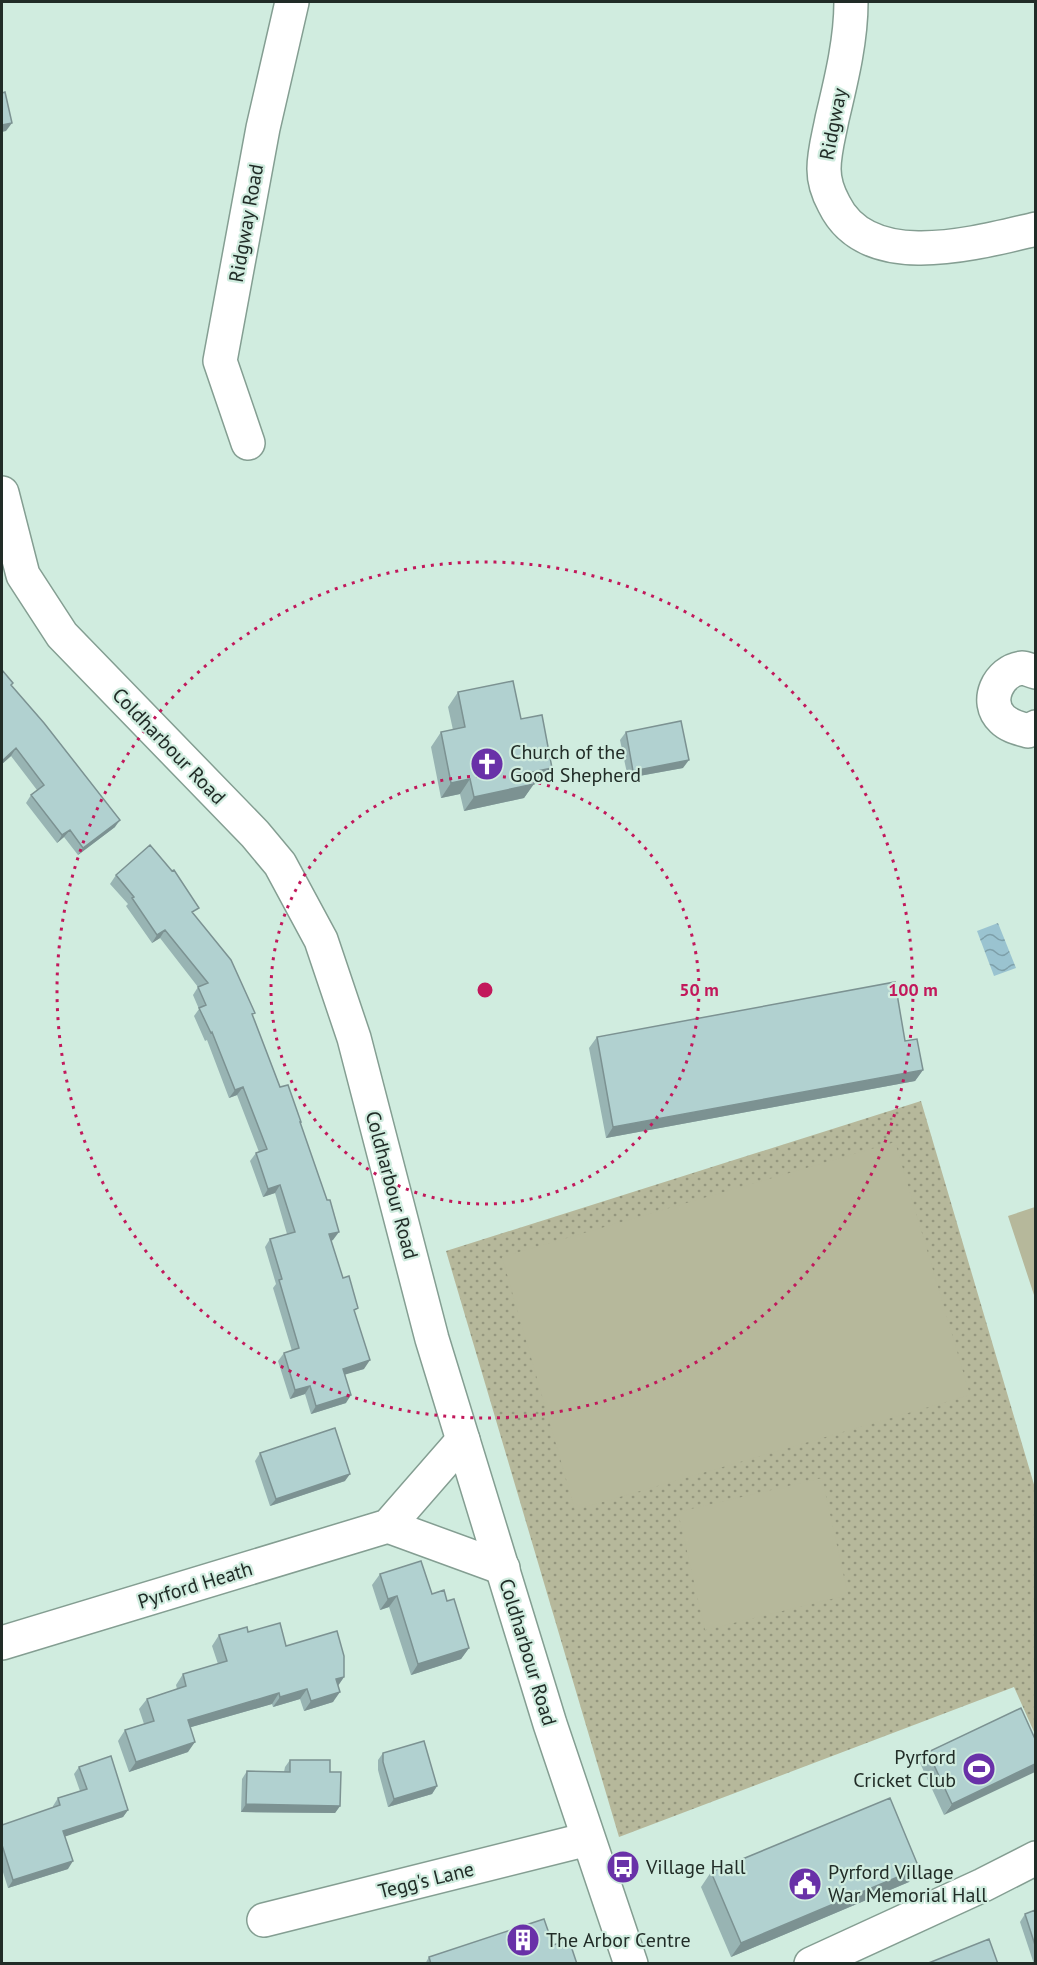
<svg xmlns="http://www.w3.org/2000/svg" width="1037" height="1965" viewBox="0 0 1037 1965" font-family="'PT Sans',sans-serif">
  <style>
    .park { fill: url(#park-dots) }
    .pitch { fill: #b6b89b }
    .water { fill: url(#water-waves) }
    .lines { fill: none; stroke-linecap: round; stroke-linejoin: round }
    .minor-casing { stroke: #849e92; stroke-width: 36 }
    .secondary-casing { stroke: #849e92; stroke-width: 36 }
    .minor { stroke: #fff; stroke-width: 33 }
    .secondary { stroke: #fff; stroke-width: 33 }
    .wall { fill: #98b4b3 }
    .shaded-wall { fill: #7c9292 }
    .building { fill: #b1d1d0; stroke: #7c9292; stroke-width: 1.5 }
    .ring { fill: none; stroke: #c2185b; stroke-width: 3; stroke-dasharray: 3 6 }
    .labels { text-anchor: middle; stroke-width: 4.5; stroke-linejoin: round; paint-order: stroke }
    .street-label { font-size: 20px; fill: #212c27; stroke: #d0ecdf }
    .poi-label { font-size: 20px; fill: #212c27; stroke: #d0ecdf; text-anchor: start }
    .centre { fill: #c2185b; stroke: #d0ecdf; stroke-width: 3 }
    .ring-label { font-size: 18px; text-anchor: middle; font-weight: bold; fill: #c2185b; stroke: #d0ecdf; stroke-width: 4.5; stroke-linejoin: round; paint-order: stroke }
  </style>
  <defs>
    <pattern id="park-dots" width="8" height="8" patternUnits="userSpaceOnUse" patternTransform="scale(1.5)"><rect width="8" height="8" fill="#b6b89b"/><path d="M2 2h.1M6 6h.1" fill="none" stroke="#94967e" stroke-width="1.8" stroke-linecap="round"/></pattern>
    <pattern id="water-waves" width="16" height="10" patternUnits="userSpaceOnUse" patternTransform="scale(1.5)"><rect width="16" height="10" fill="#9ac3d0"/><path d="M0 5q4-4 8 0t8 0" fill="none" stroke="#7d9fa9"/></pattern>
  </defs>
  <rect width="100%" height="100%" fill="#d0ecdf"/>
  <path class="park" d="M921,1101L1035,1488V1734L1014,1687L619,1837L446,1251Z"/>
  <path class="pitch" d="M895,1142L970,1395L575,1510L502,1257Z
    M1035,1207H1036L1035,1298L1008,1216Z
    M822,1478L848,1595L705,1630L678,1512Z"/>
  <path class="water" d="M998,923L1016,968L994,976L977,931Z"/>
  <g class="lines">
    <defs>
      <path id="minor" d="M851,2C851,41 841,81 832,119C829,135 824,152 824,169C824,181 828,193 834,204C868,274 976,243 1036,229
        M248,443L220,361L263,128L292,2
        M1036,672C1031,671 1026,668 1022,668C998,671 984,702 1002,719C1009,726 1018,728 1028,731L1036,727
        M388,1526L503,1568
        M2,1643L388,1526L463,1440
        M264,1920L588,1839
        M811,1964L983,1885L1036,1858"/>
      <path id="secondary" d="M2,493L23,575L62,635L255,834L280,864L321,940L354,1038L432,1339L550,1724L631,1964"/>
    </defs>
    <use href="#minor" class="minor-casing"/>
    <use href="#secondary" class="secondary-casing"/>
    <use href="#minor" class="minor"/>
    <use href="#secondary" class="secondary"/>
  </g>
  <path class="wall" d="M2,670L13,683L11,686L115,827L78,855L64,837L57,843L26,803L31,795L37,790L11,756L2,764Z
    M458,692L521,719L542,782L534,783L524,798L464,811L460,794L441,798L431,747L441,732L453,730L448,707Z
    M626,732L683,768L628,778L620,740Z
    M116,875L194,914L252,1016L280,1087L301,1122L300,1123L333,1240L331,1241L343,1278L355,1313L364,1369L345,1374L346,1403L311,1414L305,1394L290,1399L278,1361L284,1353L292,1351L273,1288L276,1284L265,1247L270,1239L287,1234L275,1193L263,1197L250,1161L256,1153L259,1152L237,1095L229,1098L207,1040L205,1041L194,1016L199,1009L193,995L198,987L160,938L152,943L126,906L128,904L110,884Z
    M597,1037L905,1041L923,1070L915,1081L606,1138L589,1048Z
    M260,1453L345,1481L270,1506L255,1461Z
    M380,1574L447,1601L469,1648L461,1659L411,1675L389,1607L380,1610L372,1585Z
    M248,1632L286,1646L344,1677L338,1686L333,1702L304,1711L300,1699L273,1707L272,1704L191,1727L188,1752L129,1772L118,1741L125,1730L144,1724L139,1709L147,1699L177,1689L176,1685L183,1674L218,1664L212,1646L219,1635Z
    M1021,1708L944,1815L920,1763L928,1752Z
    M383,1753L437,1786L432,1794L388,1807L378,1770V1760Z
    M290,1760L330,1772L340,1806L335,1813L241,1812L242,1779L247,1771L284,1772L285,1767Z
    M79,1767L128,1810L123,1817L65,1836L68,1869L8,1888L2,1869V1825L53,1808V1806L58,1798L80,1791L74,1774Z
    M711,1872L909,1882L731,1957L701,1887Z
    M1035,1910V1964H1034L1020,1922L1025,1914Z
    M553,1945L577,1964H425L429,1957Z"/>
  <path class="shaded-wall" d="M12,123L6,131L2,132V125Z
    M16,748L11,756L2,764V761Z
    M689,760L683,768L628,778L633,771Z
    M552,768L542,782L522,786L532,772Z
    M470,779L460,794L441,798L451,783Z
    M534,784L524,798L464,811L474,797Z
    M120,820L115,827L78,855L83,848Z
    M70,830L64,837L57,843L62,835Z
    M165,930L160,938L152,943L157,935Z
    M923,1070L915,1081L606,1138L613,1127Z
    M243,1087L237,1095L229,1098L235,1090Z
    M280,1185L275,1193L263,1197L268,1189Z
    M339,1232L333,1240L323,1243L329,1234Z
    M370,1360L364,1369L337,1377L343,1369Z
    M310,1386L305,1394L290,1399L295,1390Z
    M351,1395L346,1403L311,1414L316,1406Z
    M350,1474L345,1481L270,1506L276,1499Z
    M397,1596L389,1607L380,1610L388,1599Z
    M469,1648L461,1659L411,1675L418,1664Z
    M344,1677L337,1687L336,1679Z
    M307,1689L300,1699L273,1707L280,1697Z
    M340,1692L333,1702L304,1711L311,1701Z
    M279,1693L272,1704L181,1730L188,1720Z
    M195,1742L188,1752L129,1772L136,1762Z
    M1035,1764V1772L944,1815L952,1804Z
    M437,1786L432,1794L388,1807L394,1799Z
    M246,1804L340,1806L335,1813L241,1812Z
    M128,1810L123,1817L58,1839L63,1831Z
    M73,1861L68,1869L8,1888L13,1880Z
    M919,1868L909,1882L731,1957L741,1943Z"/>
  <path class="building" d="M5,92L12,123L2,125V93Z
    M2,670L13,683L11,685L44,723L120,820L83,848L70,830L62,835L31,795L44,785L16,748L2,761Z
    M513,681L521,719L542,715L552,768L532,772L534,784L474,797L470,779L451,783L441,732L465,727L458,692Z
    M681,721L689,760L633,771L626,732Z
    M150,845L172,871L174,870L199,908L192,912L231,960L255,1013L252,1014L280,1087L288,1085L301,1122H300L327,1200H330L339,1232L329,1234L343,1278L349,1276L358,1308L354,1310L370,1360L343,1369L351,1395L316,1406L310,1386L295,1390L284,1353L299,1348L279,1280L282,1279L270,1239L295,1232L280,1185L268,1189L256,1153L267,1149L243,1087L235,1090L212,1032L211,1033L199,1008L206,1005L198,987L208,983L165,930L157,935L132,898L134,897L116,875Z
    M895,982L905,1041L917,1039L923,1070L613,1127L597,1037Z
    M335,1428L350,1474L276,1499L260,1453Z
    M421,1561L432,1594L444,1590L447,1601L454,1599L469,1648L418,1664L397,1596L388,1599L380,1574Z
    M280,1623L286,1646L337,1631L344,1656V1677L336,1679L340,1692L311,1701L307,1689L280,1697L279,1693L188,1720L195,1742L136,1762L125,1730L154,1721L147,1699L186,1686L183,1674L227,1661L219,1635L247,1627L248,1632Z
    M1021,1708L1035,1739V1764L952,1804L928,1752Z
    M424,1741L437,1786L394,1799L383,1762V1753Z
    M111,1756L128,1810L63,1831L73,1861L13,1880L2,1845V1825L60,1805L58,1798L87,1789L79,1767Z
    M290,1760H330V1772H341L340,1806L246,1804L247,1771L290,1772Z
    M890,1798L919,1868L741,1943L711,1872Z
    M1035,1910V1945L1025,1914Z
    M544,1919L553,1945L569,1940L577,1964H431L429,1957Z
    M989,1939L998,1964H926Z"/>
  <g class="ring">
    <circle cx="485" cy="990" r="214"/>
    <circle cx="485" cy="990" r="428"/>
  </g>
  <defs>
    <symbol id="church-disc" viewBox="-11 -11 22 22"><circle r="9.5" fill="#6931a8" stroke="#d0ecdf"/><path d="M-1.2-6h2.4v3.5h3.3v2.4h-3.3V6h-2.4V-.1h-3.3v-2.4h3.3Z" fill="#fff"/></symbol>
    <symbol id="stadium-disc" viewBox="-11 -11 22 22"><circle r="9.5" fill="#6931a8" stroke="#d0ecdf"/><path d="M0-5a6.5 5 0 1 0 0 10a6.5 5 0 1 0 0-10ZM-3.5-1.8h7v3.6h-7Z" fill="#fff"/></symbol>
    <symbol id="bus-disc" viewBox="-11 -11 22 22"><circle r="9.5" fill="#6931a8" stroke="#d0ecdf"/><path d="M-5-6H5V4H4V6H2V4H-2V6H-4V4H-5ZM-3.5-4V0h7V-4ZM-3.5 1.2v1.5H-2V1.2ZM2 1.2v1.5H3.5V1.2Z" fill="#fff"/></symbol>
    <symbol id="civic-disc" viewBox="-11 -11 22 22"><circle r="9.5" fill="#6931a8" stroke="#d0ecdf"/><path d="M-.6-6.5H3V-4.5H.6V-3L4-1V1h2V6H-6V1h2V-1L-.6-3ZM-1.2 2.5V6h2.4V2.5Z" fill="#fff"/></symbol>
    <symbol id="building-disc" viewBox="-11 -11 22 22"><circle r="9.5" fill="#6931a8" stroke="#d0ecdf"/><path d="M-4-6H4V6H1V3H-1V6H-4ZM-2.5-4.3h1.7v1.8h-1.7ZM.8-4.3h1.7v1.8H.8ZM-2.5-1h1.7V.8h-1.7ZM.8-1h1.7V.8H.8Z" fill="#fff"/></symbol>
  </defs>
  <g fill-rule="evenodd">
    <use href="#church-disc" x="468" y="745" width="38" height="38"/>
    <use href="#stadium-disc" x="960" y="1750" width="38" height="38"/>
    <use href="#bus-disc" x="604" y="1848" width="38" height="38"/>
    <use href="#civic-disc" x="786" y="1865" width="38" height="38"/>
    <use href="#building-disc" x="504" y="1921" width="38" height="38"/>
  </g>
  <g class="labels">
    <g class="street-label">
      <text transform="translate(833 124) rotate(-79)" y="7">Ridgway</text>
      <text transform="translate(246 223) rotate(-80)" y="7">Ridgway Road</text>
      <text transform="translate(169 746) rotate(46)" y="7">Coldharbour Road</text>
      <text transform="translate(392 1185) rotate(75)" y="7">Coldharbour Road</text>
      <text transform="translate(195 1585) rotate(-17)" y="7">Pyrford Heath</text>
      <text transform="translate(528 1652) rotate(73)" y="7">Coldharbour Road</text>
      <text transform="translate(426 1880) rotate(-14)" y="7">Tegg's Lane</text>
    </g>
    <g class="poi-label">
      <text x="510" y="759">Church of the<tspan x="510" dy="23">Good Shepherd</tspan></text>
      <text x="956" y="1764" text-anchor="end">Pyrford<tspan x="956" dy="23">Cricket Club</tspan></text>
      <text x="646" y="1874">Village Hall</text>
      <text x="828" y="1879">Pyrford Village<tspan x="828" dy="23">War Memorial Hall</tspan></text>
      <text x="546" y="1947">The Arbor Centre</text>
    </g>
  </g>
  <circle cx="485" cy="990" r="9" class="centre"/>
  <g class="ring-label">
    <text x="699" y="996">50 m</text>
    <text x="913" y="996">100 m</text>
  </g>
  <rect width="1037" height="1965" fill="none" stroke="#212c27" stroke-width="6"/>
</svg>
